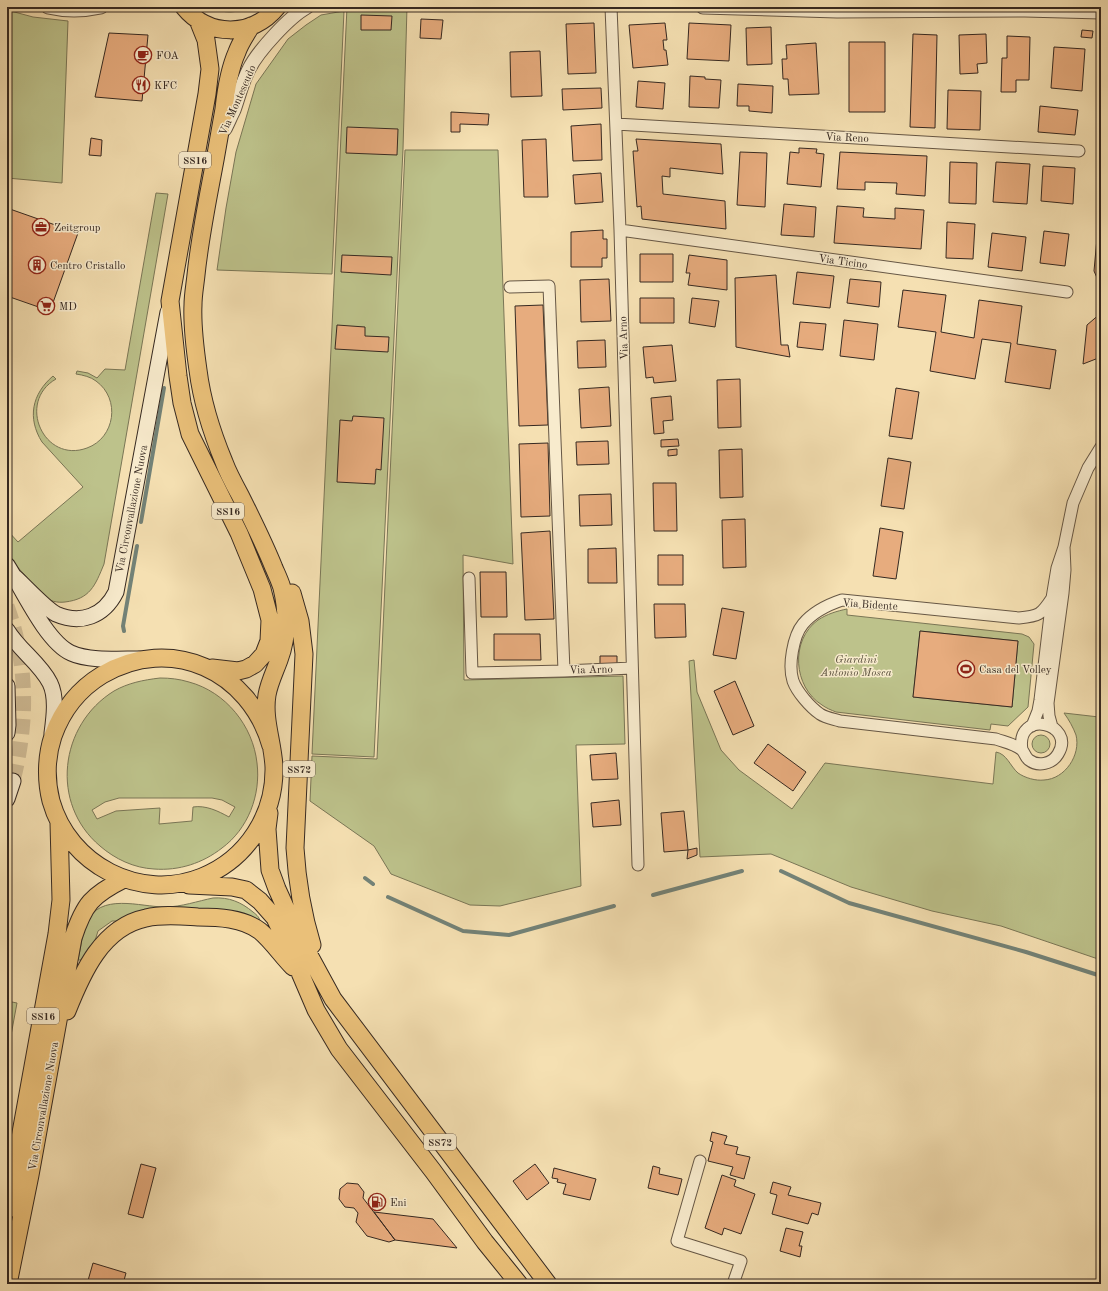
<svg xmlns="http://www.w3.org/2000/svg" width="1108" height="1291" viewBox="0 0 1108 1291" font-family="'Old Standard TT',serif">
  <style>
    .green { fill: #bdc28b; stroke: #7a7656; fill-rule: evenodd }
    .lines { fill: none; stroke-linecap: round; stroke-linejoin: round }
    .stream { stroke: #738277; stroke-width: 4 }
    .building { fill: #e7ac7e; stroke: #362921 }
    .secondary-tunnel { stroke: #cfbb95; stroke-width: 15; stroke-dasharray: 15 8; stroke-linecap: butt }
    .minor-casing { stroke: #665745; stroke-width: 13 }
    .tertiary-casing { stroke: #665745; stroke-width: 15 }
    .secondary-casing { stroke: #362921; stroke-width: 17 }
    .primary-casing { stroke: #362921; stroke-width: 19 }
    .minor { stroke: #f8ebcd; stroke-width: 11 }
    .tertiary { stroke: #f8ebcd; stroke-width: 13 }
    .secondary { stroke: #f8ebcd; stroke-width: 15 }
    .primary { stroke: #eac079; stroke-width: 17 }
    .labels { text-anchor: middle; stroke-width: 3; stroke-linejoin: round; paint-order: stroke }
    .shield { fill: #f8ebcd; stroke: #706355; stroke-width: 1 }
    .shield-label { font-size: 10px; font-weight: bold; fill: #362921 }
    .poi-label { font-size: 11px; fill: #362921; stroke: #f8ebcd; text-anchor: start }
    .street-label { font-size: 11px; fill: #362921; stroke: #f8ebcd }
    .park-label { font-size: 11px; font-style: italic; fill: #584f3c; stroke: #f8ebcd }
  </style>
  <rect width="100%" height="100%" fill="#f5e0b2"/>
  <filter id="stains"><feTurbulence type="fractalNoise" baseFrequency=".005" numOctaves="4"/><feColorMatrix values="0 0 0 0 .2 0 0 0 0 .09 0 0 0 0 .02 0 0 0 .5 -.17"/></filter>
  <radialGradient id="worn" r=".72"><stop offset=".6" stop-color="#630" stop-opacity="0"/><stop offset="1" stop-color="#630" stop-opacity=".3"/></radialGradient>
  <path class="green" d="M211,7H250C237,13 224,14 211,7Z
    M347,7H407L403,149L374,757L312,754Z
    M7,10L33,17L68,21L62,183L7,178Z
    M344,11L332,274L217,270L226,208L236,152L256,84L288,39L306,25L321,15Z
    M405,150H498L513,564L463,555L464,680L623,676L625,744L576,745L581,886L500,906L470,905L391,874L374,846L310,801L312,756L377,759Z
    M156,193L168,194L104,564C95,586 90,599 65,602C57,603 50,601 44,597C36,591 30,581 24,574C19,569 8,557 7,552C6,545 7,537 7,530L18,542L83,487L42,442C27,418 32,394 53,376L56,379C16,402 44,464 87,448C115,438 121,399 96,381C91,377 83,375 76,374L77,371L88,373L97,378L105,369L125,370Z
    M847,609V615L1022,634L1029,637L1034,644L1028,707L1008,726L991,724L990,730L836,712C831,710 826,708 822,705C793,687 790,640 818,620C827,614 837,611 847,609ZM920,631L1018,641L1012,707L913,697Z
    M694,660L697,692L721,750L739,770L792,809L825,763L993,784L996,752C1007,754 1010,766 1018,773C1025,778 1036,781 1044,780C1065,779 1081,755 1076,735C1073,727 1069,720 1064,713L1099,717L1101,702V960L1001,926L932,911L851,887L771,854L700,857L689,661Z
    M160,678C170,678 179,679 189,682C226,692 253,726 257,763C261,795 248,829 222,848C203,863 179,871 154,869C134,868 115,859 100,846C50,804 59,725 114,691C128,683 143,680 160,678ZM119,798H212L222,800L235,807L229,817C218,811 206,805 193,807L192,821L159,824L160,808L116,811L97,819L92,810L105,802Z
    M1032 744a9 9 0 1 1 18 0a9 9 0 1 1-18 0Z
    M213,898C229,897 241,902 253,912C257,915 260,918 260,922L112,921L98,931L94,944L81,960H78C81,948 82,934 86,923C100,892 140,907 165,907C181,907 198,901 213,898Z
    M7,1001L17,1003L7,1057Z"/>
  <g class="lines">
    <path class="stream" d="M141,522L164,388
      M124,631L123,626L137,546
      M781,871L849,903L1026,952L1101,976
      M365,878L373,884
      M653,895L742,871
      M388,897L463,931L509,935L614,906"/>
  </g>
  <path class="building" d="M361,15L392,16L391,30H361Z
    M421,19L443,20L441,39L420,38Z
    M594,23L596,73L568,74L566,24Z
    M665,23L667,40H663L664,50H666L668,65L633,68L629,25Z
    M689,23L731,25L729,61L687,59Z
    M771,27L772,64L747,65L746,28Z
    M1082,30L1093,31L1092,38L1081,37Z
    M109,33L148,35L142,101L95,97Z
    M913,34L937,35L935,128L910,127Z
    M986,34L987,63L977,64L978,73L960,74L959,35Z
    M1007,36L1030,37L1029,80H1016V92H1001L1002,58H1007Z
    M849,42H885V112H849Z
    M816,43L819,94L789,95L788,79H783L782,59H787L786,45Z
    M1054,47L1085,49L1082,91L1051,88Z
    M540,51L542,96L511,97L510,52Z
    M690,76L705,77V79L721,80L719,108L689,107Z
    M638,81L665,83L663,109L636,107Z
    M738,84L773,86L772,113L749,111V106H737Z
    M601,88L602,108L563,110L562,89Z
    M948,90L981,91L980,130L947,129Z
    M1040,106L1078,110L1075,135L1038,132Z
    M451,112L489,114L488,125L460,124V132H451Z
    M601,124L602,160L573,161L571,126Z
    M347,127L398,129L397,155L346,153Z
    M91,138L102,140L101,156L89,155Z
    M546,139L548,197H524L522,140Z
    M636,139L721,144L723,174L670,168V177L662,176L663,194L725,201L726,229L642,219L641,206L637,207L633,151H638Z
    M799,148L817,149L816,153L824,154L821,187L787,184L790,152L799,153Z
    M740,152L767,153L765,207L737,205Z
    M840,152L927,156L925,196L896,194L897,183L865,182V190L837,189Z
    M950,162L977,163L976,204L949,203Z
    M996,162L1030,164L1027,204L993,202Z
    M1043,166L1075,168L1073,204L1041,201Z
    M601,173L603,202L575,204L573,175Z
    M1101,194V287L1094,271Z
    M784,204L816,207L814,237L781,235Z
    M837,206L864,208L863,217L895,219V208L924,210L921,249L834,243Z
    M7,208L78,233L50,311L7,296Z
    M947,222L975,224L973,259L946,258Z
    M603,230V239H607V258H602V267H571V232Z
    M1044,231L1069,234L1065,266L1040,263Z
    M992,233L1026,237L1022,271L988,267Z
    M640,254H673V282H640Z
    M342,255L392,257L391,275L341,272Z
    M689,255L727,260V290L688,285L690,273H686Z
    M797,272L834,276L830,308L793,304Z
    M776,275L781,345H788L790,357L736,347L735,278Z
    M609,279L611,321L581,322L580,280Z
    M850,279L881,282L879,307L847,303Z
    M903,290L946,295L941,332L974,338L979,300L1022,306L1017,344L1056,350L1050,389L1005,382L1011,343L982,339L975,379L930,371L936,332L898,327Z
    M640,298H674V323H640Z
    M692,298L719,301L715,327L689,323Z
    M543,305L548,425L519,426L515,306Z
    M1101,313V357L1083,364L1087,325Z
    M844,320L878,324L874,360L840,356Z
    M800,322L826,324L823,350L797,347Z
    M337,325L365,327V336L389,337L388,352L335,349Z
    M605,340L606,367L578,368L577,341Z
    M672,345L676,381L654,383L653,377L646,378L643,347Z
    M740,379L741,427L718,428L717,380Z
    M609,387L611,426L581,428L579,389Z
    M896,388L919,392L912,439L889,436Z
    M671,396L673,420L663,421L664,433L654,434L651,398Z
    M353,416L384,418L381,470L376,469L375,484L337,482L340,420L352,421Z
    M678,439L679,446L661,447V440Z
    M608,441L609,464L577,465L576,442Z
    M548,443L550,516L521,517L519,444Z
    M677,449V455L668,456V450Z
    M742,449L743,497L720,498L719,450Z
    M888,458L911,462L904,509L881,506Z
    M653,483H676L677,531H654Z
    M611,494L612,525L580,526L579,495Z
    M745,519L746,567L723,568L722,520Z
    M880,528L903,532L896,579L873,576Z
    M550,531L554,619L525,620L521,533Z
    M616,548L617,583H588V549Z
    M658,555H683V585H658Z
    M480,572H506L507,617H481Z
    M654,604H685L686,637L655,638Z
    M722,608L744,612L736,659L713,655Z
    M920,631L1018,641L1012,707L913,697Z
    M494,634H540L541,660H494Z
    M600,656H617V664H600Z
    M735,681L754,726L733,735L714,691Z
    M768,744L806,772L793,791L754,763Z
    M616,753L618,779L592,780L590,755Z
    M619,800L621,825L593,827L591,803Z
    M684,811L688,850L664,852L661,813Z
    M697,848V855L687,859L688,850Z
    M712,1132L727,1136L724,1144L738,1147L736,1154L750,1157L744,1179L730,1175L733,1167L708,1161L713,1142L710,1141Z
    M141,1164L156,1168L143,1218L128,1214Z
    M535,1164L549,1183L527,1200L513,1181Z
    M653,1166L660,1168L659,1174L682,1179L678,1195L648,1188Z
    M554,1168L596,1179L590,1200L563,1194L566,1184L557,1182L558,1179L552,1178Z
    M722,1175L736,1180L734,1186L755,1194L741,1234L724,1228L722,1235L705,1228Z
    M773,1182L791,1187L788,1195L821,1203L818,1215L812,1213L808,1224L772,1214L777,1195L770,1193Z
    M347,1183L358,1184L364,1192L363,1198L395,1240L389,1242L367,1236L356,1222L358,1213L354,1208L345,1207L339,1199L340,1189Z
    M374,1212L433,1219L457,1248L395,1240Z
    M786,1228L803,1232L799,1246H802L800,1257L780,1251Z
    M93,1263L126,1273L123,1284H87Z"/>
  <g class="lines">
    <path class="secondary-tunnel" d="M7,606C28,664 28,722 13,781"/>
    <defs>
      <path id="minor" d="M611,7L620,230L638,865
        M616,124L1079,151
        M620,230L1067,292
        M510,287L549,286L564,671L632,668
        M1064,547L1073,503L1088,468L1101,447
        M469,578L472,673L564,671
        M1032,726L1038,711L1040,700L1052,598L1057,568L1064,547L1065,570L1063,593L1048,703L1049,716L1052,727
        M1022,750C1015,708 1077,723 1058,754C1052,764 1038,767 1029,760C1025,757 1025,753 1022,750C1015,744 1004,742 996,739L840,721C834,719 826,718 820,714C810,707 797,692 793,681C788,666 793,636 803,624C813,612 827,605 842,600L1019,618C1039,616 1041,615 1052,598
        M700,1161L677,1241L741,1261L733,1284"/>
      <path id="tertiary" d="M48,7C65,11 83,11 101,7
        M703,7L837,11L1025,10L1101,12
        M225,129C228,123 231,116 234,110C239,96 242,82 249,69C258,51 289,17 307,7"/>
      <path id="secondary" d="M7,565C22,588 46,642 71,653C88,661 118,659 138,659
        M15,577C25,586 45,608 56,614C81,625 104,616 116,592L168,312
        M7,630C19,650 40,663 50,683C57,697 54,718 52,733
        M7,686L8,725L7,733
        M7,799L13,781"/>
      <path id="primary" d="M184,7C208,37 252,38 277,7
        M198,20L206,40L210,69L207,94L170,301L178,376L182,403L190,434L239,533L262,589L270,620L269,641L264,654L255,664L246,669L238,671L212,668
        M251,26C246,35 240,43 237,52C229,70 226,90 224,109C221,126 218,143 215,160C208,198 200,236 196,275C195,285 193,295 193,305C192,326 195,349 198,370C202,402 212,433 224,462C228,473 234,484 240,495C252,519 264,543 274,568C277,575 280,581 282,588C288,613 288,636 279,660C275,671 269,683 267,695C263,719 273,743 274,767C275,815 247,859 202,877C140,902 69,865 51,801C46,781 46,757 53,736C62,711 79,689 102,675C171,634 250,671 271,746
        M292,593L300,621L304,654L295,848C297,881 302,912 312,945
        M269,813L267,829L270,870L277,889L296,931L333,999L548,1284
        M189,885L232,887L246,890L260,901L275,918L289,947L316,1010L339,1049L433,1171L485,1242L519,1284
        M67,1011C82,973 102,927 146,918C163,914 181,916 198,917C218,917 243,918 260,931C272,941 282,956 293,967
        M7,1210L57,934L61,900L59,823
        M8,1284L30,1175L73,938C84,904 92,895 124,879"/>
    </defs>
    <use href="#minor" class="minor-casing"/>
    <use href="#tertiary" class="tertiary-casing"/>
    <use href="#secondary" class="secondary-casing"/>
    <use href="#primary" class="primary-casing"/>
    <use href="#minor" class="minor"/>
    <use href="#tertiary" class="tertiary"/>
    <use href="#secondary" class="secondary"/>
    <use href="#primary" class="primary"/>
  </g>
  <defs>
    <symbol id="cafe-ring" viewBox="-11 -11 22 22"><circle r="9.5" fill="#f8ebcd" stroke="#8f2418" stroke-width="1.5"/><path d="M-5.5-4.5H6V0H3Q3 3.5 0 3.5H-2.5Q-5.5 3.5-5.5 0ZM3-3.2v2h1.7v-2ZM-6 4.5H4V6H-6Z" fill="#8f2418"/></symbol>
    <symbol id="restaurant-ring" viewBox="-11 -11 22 22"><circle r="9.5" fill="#f8ebcd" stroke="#8f2418" stroke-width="1.5"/><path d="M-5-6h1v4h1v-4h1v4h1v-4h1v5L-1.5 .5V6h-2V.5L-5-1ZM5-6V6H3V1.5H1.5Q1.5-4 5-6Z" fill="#8f2418"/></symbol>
    <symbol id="office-ring" viewBox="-11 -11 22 22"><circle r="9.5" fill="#f8ebcd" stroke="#8f2418" stroke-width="1.5"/><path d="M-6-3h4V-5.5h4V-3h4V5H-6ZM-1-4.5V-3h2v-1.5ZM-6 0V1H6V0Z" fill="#8f2418"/></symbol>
    <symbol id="building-ring" viewBox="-11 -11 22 22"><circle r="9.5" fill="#f8ebcd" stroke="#8f2418" stroke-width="1.5"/><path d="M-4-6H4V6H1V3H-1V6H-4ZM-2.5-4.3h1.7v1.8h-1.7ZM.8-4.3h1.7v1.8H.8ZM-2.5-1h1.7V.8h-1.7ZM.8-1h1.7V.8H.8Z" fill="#8f2418"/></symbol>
    <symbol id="supermarket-ring" viewBox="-11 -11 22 22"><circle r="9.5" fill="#f8ebcd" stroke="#8f2418" stroke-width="1.5"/><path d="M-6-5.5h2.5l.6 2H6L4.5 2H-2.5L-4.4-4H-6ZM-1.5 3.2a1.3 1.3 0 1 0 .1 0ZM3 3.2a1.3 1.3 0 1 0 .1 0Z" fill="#8f2418"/></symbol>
    <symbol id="stadium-ring" viewBox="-11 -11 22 22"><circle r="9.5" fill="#f8ebcd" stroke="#8f2418" stroke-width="1.5"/><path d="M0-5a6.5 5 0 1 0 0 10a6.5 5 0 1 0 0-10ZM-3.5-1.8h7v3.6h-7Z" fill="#8f2418"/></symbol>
    <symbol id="fuel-ring" viewBox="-11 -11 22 22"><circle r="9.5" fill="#f8ebcd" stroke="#8f2418" stroke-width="1.5"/><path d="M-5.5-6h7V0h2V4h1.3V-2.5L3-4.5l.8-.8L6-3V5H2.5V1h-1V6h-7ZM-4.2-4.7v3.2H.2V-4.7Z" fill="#8f2418"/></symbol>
  </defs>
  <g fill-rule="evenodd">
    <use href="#cafe-ring" x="133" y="45" width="20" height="20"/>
    <use href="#restaurant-ring" x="131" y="75" width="20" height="20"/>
    <use href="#office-ring" x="31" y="217" width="20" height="20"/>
    <use href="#building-ring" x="27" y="255" width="20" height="20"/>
    <use href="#supermarket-ring" x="36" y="296" width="20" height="20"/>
    <use href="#stadium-ring" x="956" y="659" width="20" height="20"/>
    <use href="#fuel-ring" x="367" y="1192" width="20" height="20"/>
  </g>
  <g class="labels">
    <g class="shield">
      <rect x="179" y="152" width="32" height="16" rx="3"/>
      <rect x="212" y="503" width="32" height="16" rx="3"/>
      <rect x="283" y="761" width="32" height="16" rx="3"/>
      <rect x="27" y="1008" width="32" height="16" rx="3"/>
      <rect x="424" y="1134" width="32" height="16" rx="3"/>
    </g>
    <g class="shield-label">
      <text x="195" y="164">SS16</text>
      <text x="228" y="515">SS16</text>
      <text x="299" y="773">SS72</text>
      <text x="43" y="1020">SS16</text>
      <text x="440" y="1146">SS72</text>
    </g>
    <g class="poi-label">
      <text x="156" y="59">FOA</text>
      <text x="154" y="89">KFC</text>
      <text x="54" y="231">Zeitgroup</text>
      <text x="50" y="269">Centro Cristallo</text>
      <text x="59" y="310">MD</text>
      <text x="979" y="673">Casa del Volley</text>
      <text x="390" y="1206">Eni</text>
    </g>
    <g class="street-label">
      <text transform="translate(237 100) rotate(-66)" y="4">Via Montescudo</text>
      <text transform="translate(847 137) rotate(3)" y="4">Via Reno</text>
      <text transform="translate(843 261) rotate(8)" y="4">Via Ticino</text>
      <text transform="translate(623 338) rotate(-92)" y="4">Via Arno</text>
      <text transform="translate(131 509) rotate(-79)" y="4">Via Circonvallazione Nuova</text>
      <text transform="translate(870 604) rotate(4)" y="4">Via Bidente</text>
      <text transform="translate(591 669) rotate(-1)" y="4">Via Arno</text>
      <text transform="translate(43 1106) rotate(-80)" y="4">Via Circonvallazione Nuova</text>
    </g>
    <g class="park-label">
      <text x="856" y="663">Giardini<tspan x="856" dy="13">Antonio Mosca</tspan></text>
    </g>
  </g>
  <rect width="1108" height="1291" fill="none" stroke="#f5e0b2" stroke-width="24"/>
  <rect x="8" y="8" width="1092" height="1275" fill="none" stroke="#362921" stroke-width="2"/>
  <rect x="12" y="12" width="1084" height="1267" fill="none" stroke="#362921"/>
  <rect width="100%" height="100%" filter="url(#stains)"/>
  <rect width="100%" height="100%" fill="url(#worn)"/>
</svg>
